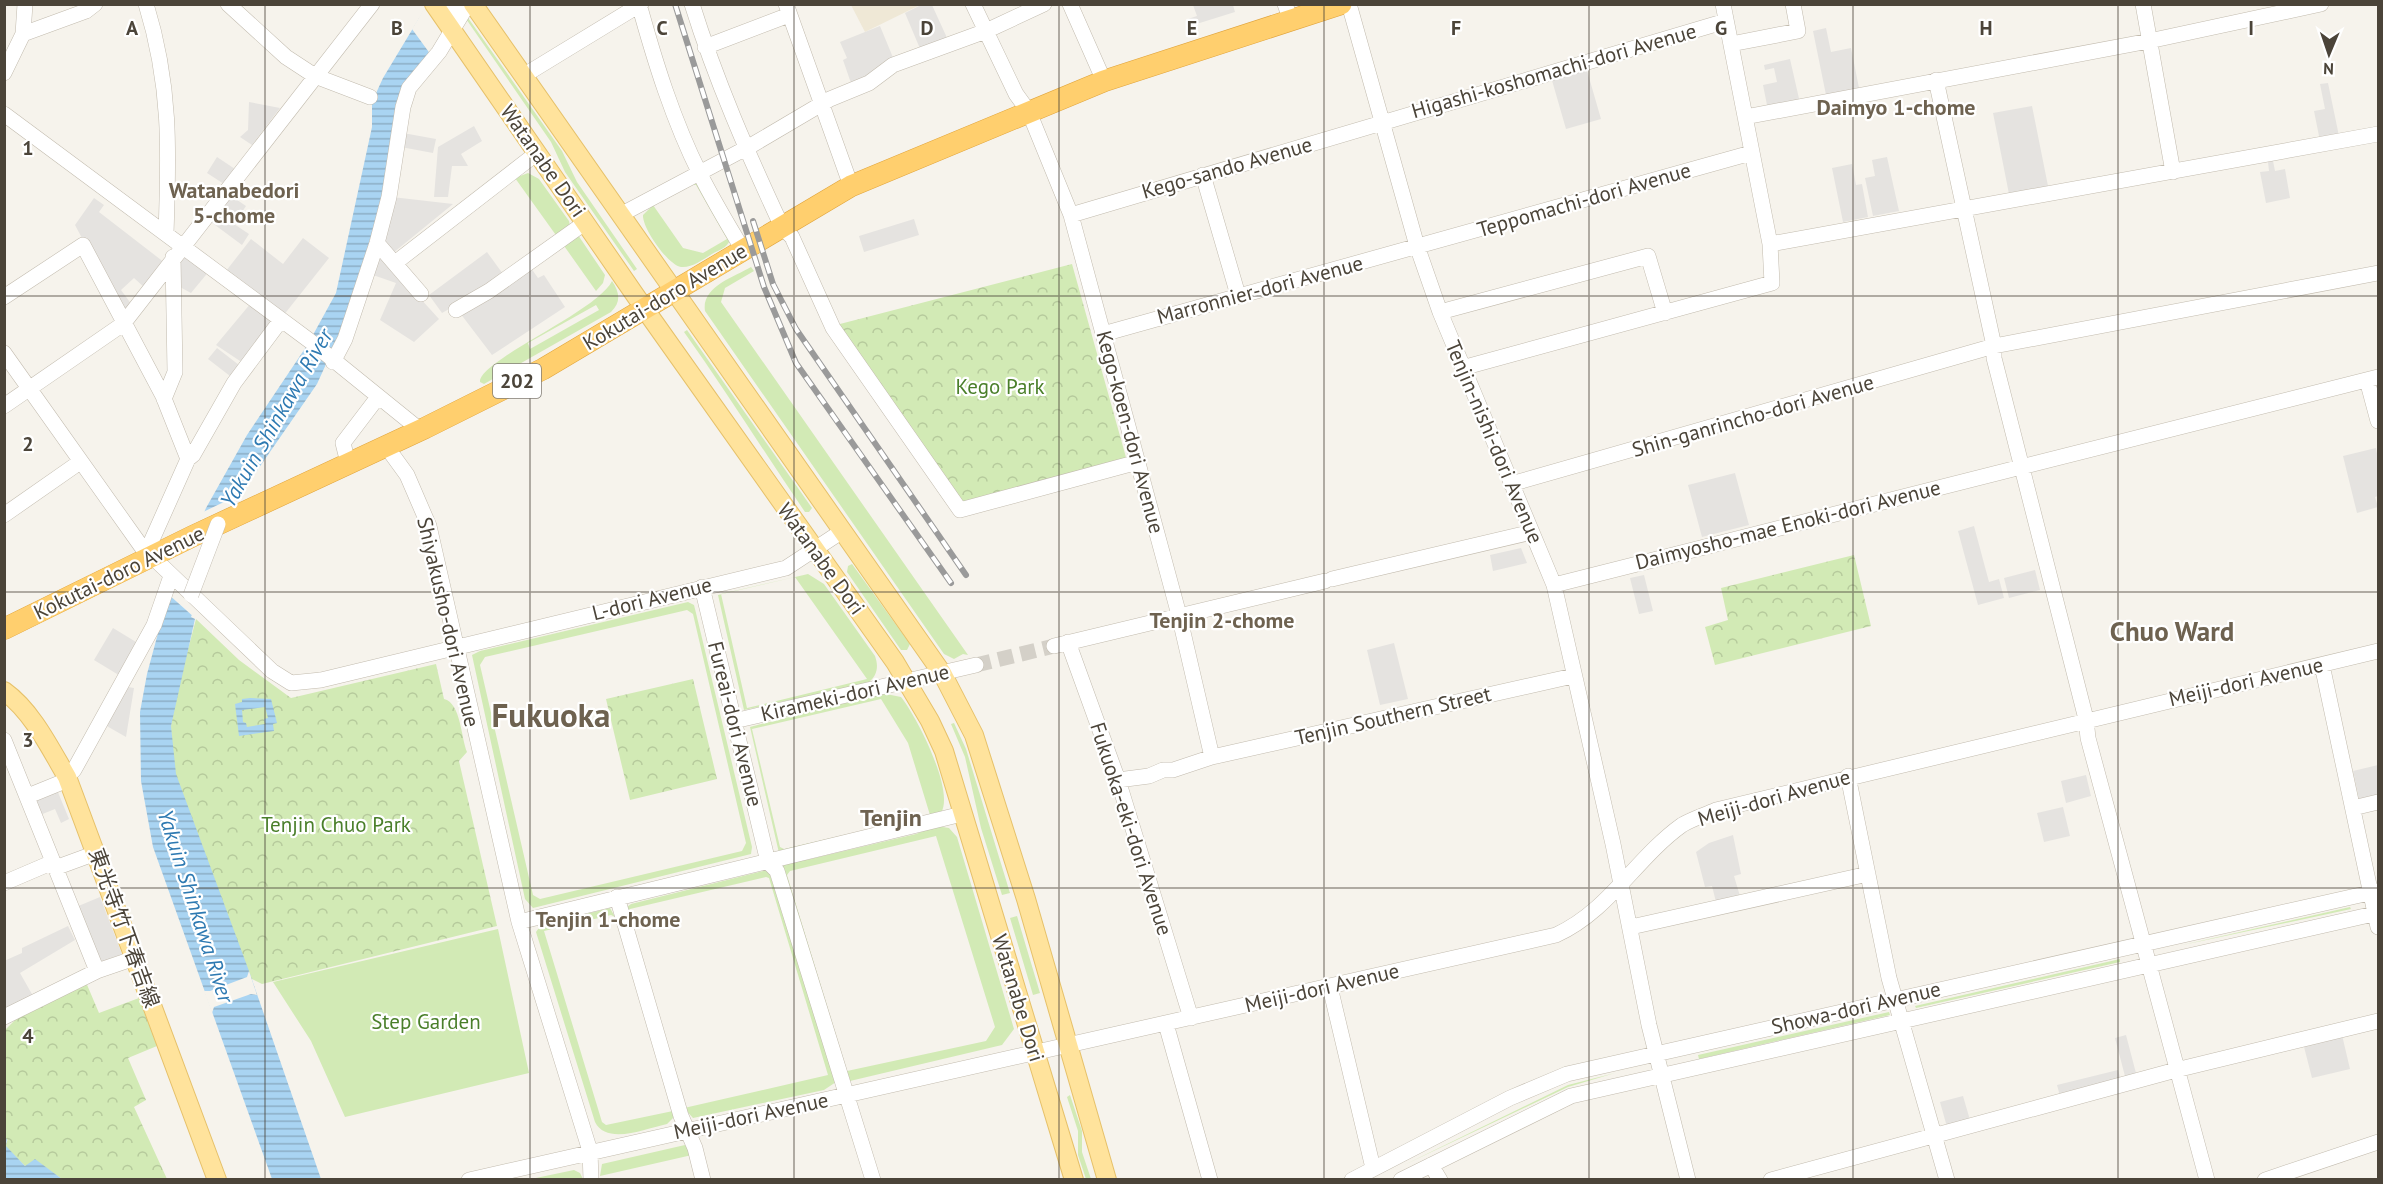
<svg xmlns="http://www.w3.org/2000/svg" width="2383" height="1184" viewBox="0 0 2383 1184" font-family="'PT Sans','Noto Sans JP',sans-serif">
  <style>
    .education { fill: #efe8d6 }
    .green { fill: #d2eab5; fill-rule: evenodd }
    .forest { fill: url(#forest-crowns) }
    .parking { fill: #e5e3e0 }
    .water { fill: url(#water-rules); fill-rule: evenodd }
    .pier { fill: #f6f3ec }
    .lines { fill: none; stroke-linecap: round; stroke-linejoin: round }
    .minor-tunnel { stroke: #d4d0c8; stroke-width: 15; stroke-dasharray: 15 8; stroke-linecap: butt }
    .minor-casing { stroke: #c2bbae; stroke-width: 16 }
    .major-casing { stroke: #e6c16a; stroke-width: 20 }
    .highway-casing { stroke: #e0a43c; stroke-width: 22 }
    .minor { stroke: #fff; stroke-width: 15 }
    .major { stroke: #ffe39c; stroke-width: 18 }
    .highway { stroke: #ffcf6e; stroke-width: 21 }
    .rail-casing { stroke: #9a9a9a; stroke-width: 6 }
    .rail { stroke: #fff; stroke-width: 4; stroke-dasharray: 11; stroke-linecap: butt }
    .minor-bridge-casing { stroke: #c2bbae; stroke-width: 16; stroke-linecap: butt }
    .minor-bridge { stroke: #fff; stroke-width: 15 }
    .grid { fill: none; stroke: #4b4439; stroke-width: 1.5; stroke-opacity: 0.55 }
    .labels { text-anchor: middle; stroke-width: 4.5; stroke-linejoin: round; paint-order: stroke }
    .shield { fill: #fff; stroke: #817c74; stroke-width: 1.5 }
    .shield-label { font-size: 20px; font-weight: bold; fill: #4b4439 }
    .street-label { font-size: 21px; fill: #4b4439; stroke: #fff }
    .park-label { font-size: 21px; fill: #4a7f2a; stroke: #fff }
    .neighbourhood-label { font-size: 22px; font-weight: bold; fill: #6e6250; stroke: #fff }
    .water-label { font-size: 22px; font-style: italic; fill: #2e7ab2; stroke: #fff }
    .quarter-label { font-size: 24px; font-weight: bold; fill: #6e6250; stroke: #fff }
    .district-label { font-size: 27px; font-weight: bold; fill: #6e6250; stroke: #fff }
    .town-label { font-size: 33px; font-weight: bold; fill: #6e6250; stroke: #fff }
    .grid-label { font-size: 20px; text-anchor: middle; font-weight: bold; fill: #4b4439; stroke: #fff; stroke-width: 4.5; stroke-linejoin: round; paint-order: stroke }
  </style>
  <defs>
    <pattern id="forest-crowns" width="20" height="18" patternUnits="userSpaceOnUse" patternTransform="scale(1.5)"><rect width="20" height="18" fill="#d2eab5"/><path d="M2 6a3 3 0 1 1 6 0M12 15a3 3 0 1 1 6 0" fill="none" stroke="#b6ca9c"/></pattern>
    <pattern id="water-rules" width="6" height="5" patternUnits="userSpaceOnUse" patternTransform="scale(1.5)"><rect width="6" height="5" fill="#a9d4f2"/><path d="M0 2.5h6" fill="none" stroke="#8caec5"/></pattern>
  </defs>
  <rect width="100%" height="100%" fill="#f6f3ec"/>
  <path class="education" d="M851,5H920L865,32Z"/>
  <path class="green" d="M466,15L562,151L577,182L637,269L634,271L565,172L551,142L464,16Z
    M528,173L539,179L569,221L570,226L558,238L515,178Z
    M695,181L730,240C727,248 719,250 712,254C702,260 692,268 681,267C668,265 642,228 643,215L653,205L683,248L703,253L727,239L696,185L691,184Z
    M578,235L605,275L603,283L596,291L562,243Z
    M751,267L754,271L725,288L721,302L968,655L963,654L954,659L944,654L705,311C701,287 734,277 751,267Z
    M612,281C620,293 621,302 611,312L484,384L480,382C478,361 598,311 612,281ZM596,305L599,310L530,349L528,343Z
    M687,330L812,508L809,512H805C764,452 726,391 684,332Z
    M852,564L910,644L907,650H901L847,572L848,566Z
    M808,574L824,584L875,656C879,667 877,676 868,683L744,710L718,595ZM795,577L867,679L747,708L721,594Z
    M688,602L694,605L696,613L752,847L751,854L533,908L525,899L472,655L480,651ZM687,610L693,614L746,843L742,851L540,899L533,895L480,665L485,657Z
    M881,693L901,697C917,717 955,791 941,813L779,853L750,727ZM881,699L908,743L930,815L784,849L780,847L752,729Z
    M954,723L966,749L1010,893L1002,895L981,828L965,757L951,724Z
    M936,826L949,828L957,837L1014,1029L1002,1045L850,1081L782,870L783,865L798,859L806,860L916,834ZM936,836L995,1027L986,1041L847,1071L787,875L790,871Z
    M763,871H769L836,1082L824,1090L693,1118L684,1108L828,1075L769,878L766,877L630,909L628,914L627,907L631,904Z
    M2350,907L2351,909L2178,946Z
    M610,908L615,917L611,915L544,931L602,1122L606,1125L673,1111V1118L667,1124C647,1128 607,1146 595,1122L536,932L541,925Z
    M1017,916L1040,993L1033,995L1010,918Z
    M498,929L529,1073L345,1117L311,1041L273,982Z
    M2120,959V962L1916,1008L1915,1006Z
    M1889,1012L1890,1015L1699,1059L1698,1055Z
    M1615,1073L1568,1087L1402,1166L1568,1085Z
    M1070,1095L1082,1131V1152L1091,1179H1086L1078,1155V1131L1067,1097Z
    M685,1145L692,1155L600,1176L602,1164Z
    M574,1170L580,1173L583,1179H531Z"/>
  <path class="forest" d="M1072,264L1127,461L960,507L836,325Z
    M1854,555L1871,626L1715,665L1705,627L1728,620L1721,588Z
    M196,619L239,660L291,698L436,664L444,699C461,703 461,738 467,752L459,761L497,926L262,984L248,977L190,821L172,765L171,726L177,691Z
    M693,679L717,779L630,800L606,699Z
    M85,980L99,1013L139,998L157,1046L128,1058L146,1100L134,1107L167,1179H62L35,1160L26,1167L5,1146L8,1139L5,1142V1030L21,1014Z"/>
  <path class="parking" d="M921,5H932L948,40L921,51L905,13Z
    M1193,5H1233L1235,12L1190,26L1188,19L1197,16Z
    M880,26L894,60L852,86L843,60L847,58L840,42Z
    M1826,28L1831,52L1851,48L1859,88L1826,95L1813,31Z
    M1790,59L1800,103L1768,110L1763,85L1777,82L1774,68L1765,70L1764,65Z
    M1586,67L1601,119L1566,129L1551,77Z
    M2328,83L2339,136L2320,141L2314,111L2325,109L2320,84Z
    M249,102L280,108L252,145L240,137L248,130Z
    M2032,106L2048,186L2009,194L1993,113Z
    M474,126L482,141L461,154L468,166H452L448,197H434L438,147Z
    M403,133L436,139L433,153L401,147Z
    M217,157L235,169L224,184L207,173Z
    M1887,157L1899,211L1873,216L1865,178L1875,176L1872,160Z
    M2273,161L2275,171L2285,169L2290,198L2266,203L2260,172L2269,171L2268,162Z
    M1852,164L1856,185L1862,184L1868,217L1843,222L1832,168Z
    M230,195L246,206L234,224L249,234L242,245L211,222Z
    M392,197L453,204L393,253L382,240Z
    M94,198L104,205L99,212L165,263L145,288L134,278L121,290L132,305L123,315L75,225Z
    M914,219L919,235L864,252L859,236Z
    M303,238L329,258L283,316L226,271L251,239L283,264Z
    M183,250L210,270L191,293L178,286L176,258Z
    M487,252L503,274L486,288L442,313L429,295Z
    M379,253L439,319L414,342L380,320L396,283L373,275Z
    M531,268L538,278L544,275L565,307L492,355L460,313Z
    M251,303L276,321L243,363L216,345Z
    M217,348L239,365L230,376L208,359Z
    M2376,448L2378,459V496L2375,497L2378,507L2357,513L2343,456Z
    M1735,473L1749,525L1702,537L1688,485Z
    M1974,526L1989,582L1999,579L2004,598L1978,605L1958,531Z
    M1521,548L1527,563L1493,571L1490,555Z
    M2035,570L2040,590L2009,598L2004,578Z
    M1644,575L1653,611L1639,614L1630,578Z
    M113,628L141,645L122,677L94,660Z
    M1394,643L1408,699L1380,705L1367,650Z
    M122,686L134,688L126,737L105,725Z
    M2378,765V795L2359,799L2353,771Z
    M2086,775L2091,796L2066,803L2061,781Z
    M57,790L69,819L61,823L55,809L40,815L34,799Z
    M2063,807L2070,836L2044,842L2037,813Z
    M1733,835L1741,874L1734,876L1740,896L1716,902L1712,886L1705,887L1696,852L1709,843Z
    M100,897L122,954L98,963L76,907Z
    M68,926L75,940L20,973L33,996L5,1010L4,961L22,953V948Z
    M2126,1035L2137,1077L2126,1080L2115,1038Z
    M2342,1035L2350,1069L2312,1078L2303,1043Z
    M2118,1070L2121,1081L2060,1096L2057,1085Z
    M1963,1096L1970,1120L1947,1127L1940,1102Z"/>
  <path class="water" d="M427,5H454L427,56L392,157L366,270L327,362L317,384L247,485L191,617L195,619L171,726L176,774L249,971L321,1179H272L153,847L141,781L140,712L147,674L168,596L206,508L247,435L308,344L336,293L372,127V102L383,78Z
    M250,698L271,699L277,723L273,724L274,731L239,736L235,704L242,702V699ZM265,707L268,718L264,719L265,724L247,727L246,723L243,722L242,710Z
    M7,1138L6,1146L25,1166L35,1159L62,1179H5V1142Z"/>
  <path class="pier" d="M457,4L431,55L412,29L417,21L426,5Z
    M247,491L195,616V618L168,594L169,591L203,512Z
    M249,971L257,995L251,994L214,1007L212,1013L204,991H210L247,977Z"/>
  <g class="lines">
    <path class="minor-tunnel" d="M976,665L1054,646"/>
    <defs>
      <path id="minor" d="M146,4C171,85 169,150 166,234
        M228,4L286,57L315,76L370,97
        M639,4C655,62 673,120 700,174C713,200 728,225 743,250
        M692,4C716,81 748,154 782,227L792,237L833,328L960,510L1138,462
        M786,4L851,186
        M973,4L1016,94L1029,112L1071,215L1179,615L1212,757
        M1070,4L1104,81
        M1285,4L1291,21
        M1349,4L1417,246L1440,312L1554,585L1613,844L1649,1025L1688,1180
        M2143,4L2173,172
        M452,31L453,4
        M23,34L86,11L95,4
        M1731,44L1798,31L1793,4
        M705,47L789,15
        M4,73L23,34L25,4
        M523,76L641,4
        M1936,80L1994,346V358L2086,719L2088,738L2207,1180
        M4,114L310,341L420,430
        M1745,117L2149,41L2321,4
        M1203,175L1238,295
        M622,214L752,145L830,99L869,83L893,65L986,31L1044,4
        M1071,215L1726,21
        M377,243L421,294
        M1770,244L2378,134
        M395,263L537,153
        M4,297L83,245L163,396L188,459
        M456,310L489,291L586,222
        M1440,312L1648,256L1665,313
        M1103,334L1751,153
        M4,353L141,546L272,671L291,683L321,680L786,568L841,532
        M333,362L345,339L377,243L389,197L403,107L409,88L439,52L468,4
        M1462,368L1772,283L1770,244L1723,4
        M2367,380L2378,421
        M164,399L175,372L173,257
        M4,406L123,324L372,4
        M386,446L407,475L429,526L519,922L590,1151L591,1180
        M348,463L343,443L378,397
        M1511,484L1994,346L2378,273
        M4,515L80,462
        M151,557V542L188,459L193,455L234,383L281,320
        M1332,579L1532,532
        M1554,585L2378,377
        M702,587L768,862
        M1068,642L1118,780L1191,1018
        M1054,646L1325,581
        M2322,665L2378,927
        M734,721L976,665
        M4,740L97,971
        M1848,776L1889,978L1947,1180
        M1118,780L1149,776L1163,770H1173L1212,757L1573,676
        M28,796L60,783L74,770L154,625L171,576
        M2353,808L2378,802
        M768,862L777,871L873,1180
        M55,868L96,853
        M4,883L53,862
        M617,897L681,1116L695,1148L703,1180
        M519,922L962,814
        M1631,927L1868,874
        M1330,987L1373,1168
        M4,1017L97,971L135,958
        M1166,1024L1210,1180
        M1431,1165L1440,1180
        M469,1180L1556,935C1609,911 1636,858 1682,825C1692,819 1705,815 1716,810L2378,651
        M1352,1180L1510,1098L1567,1074L2378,891
        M1401,1180L1571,1096L2378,913
        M1771,1180L2176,1070L2378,1021
        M2265,1180L2378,1142"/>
      <path id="major" d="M434,4L644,308L895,662L930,721L944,751L1074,1180
        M473,4L942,673L974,735L1026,899L1107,1180
        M4,691C32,711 50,748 67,777L217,1180"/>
      <path id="highway" d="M4,629L193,536L425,428L543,369L851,186L1104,81L1341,4"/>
    </defs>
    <use href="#minor" class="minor-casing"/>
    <use href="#major" class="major-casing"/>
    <use href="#highway" class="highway-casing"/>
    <use href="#minor" class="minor"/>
    <use href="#major" class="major"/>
    <use href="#highway" class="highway"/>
    <defs>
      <path id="rail" d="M675,4L764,287L796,363L951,583
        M753,221L773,284L796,329L966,575"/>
    </defs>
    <use href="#rail" class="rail-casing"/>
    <use href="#rail" class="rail"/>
    <defs>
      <path id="minor-bridge" d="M191,595L218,524"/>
    </defs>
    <use href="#minor-bridge" class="minor-bridge-casing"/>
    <use href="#minor-bridge" class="minor-bridge"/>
  </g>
  <path class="grid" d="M265,4V1180M530,4V1180M794,4V1180M1059,4V1180M1324,4V1180M1589,4V1180M1853,4V1180M2118,4V1180M4,296H2378M4,592H2378M4,888H2378"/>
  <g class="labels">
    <rect class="shield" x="493" y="364" width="48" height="34" rx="4.5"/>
    <g class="shield-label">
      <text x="517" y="388">202</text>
    </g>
    <g class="street-label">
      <text transform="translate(1554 71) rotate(-16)" y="7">Higashi-koshomachi-dori Avenue</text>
      <text transform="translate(543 161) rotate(55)" y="7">Watanabe Dori</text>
      <text transform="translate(1227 168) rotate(-16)" y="7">Kego-sando Avenue</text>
      <text transform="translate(1584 200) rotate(-16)" y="7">Teppomachi-dori Avenue</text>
      <text transform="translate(1260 290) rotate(-15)" y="7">Marronnier-dori Avenue</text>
      <text transform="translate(665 297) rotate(-31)" y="7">Kokutai-doro Avenue</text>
      <text transform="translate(1753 416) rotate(-16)" y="7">Shin-ganrincho-dori Avenue</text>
      <text transform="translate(1130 432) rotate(75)" y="7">Kego-koen-dori Avenue</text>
      <text transform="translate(1494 442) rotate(67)" y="7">Tenjin-nishi-dori Avenue</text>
      <text transform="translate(1788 525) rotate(-14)" y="7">Daimyosho-mae Enoki-dori Avenue</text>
      <text transform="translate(821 559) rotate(54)" y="7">Watanabe Dori</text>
      <text transform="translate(119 573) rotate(-26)" y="7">Kokutai-doro Avenue</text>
      <text transform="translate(652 599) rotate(-14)" y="7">L-dori Avenue</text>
      <text transform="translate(448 622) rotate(77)" y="7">Shiyakusho-dori Avenue</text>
      <text transform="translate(2246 682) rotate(-13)" y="7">Meiji-dori Avenue</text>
      <text transform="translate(855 693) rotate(-13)" y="7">Kirameki-dori Avenue</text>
      <text transform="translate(1393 716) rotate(-13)" y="7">Tenjin Southern Street</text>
      <text transform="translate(735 724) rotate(76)" y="7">Fureai-dori Avenue</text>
      <text transform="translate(1774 798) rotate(-16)" y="7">Meiji-dori Avenue</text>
      <text transform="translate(1131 829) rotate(72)" y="7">Fukuoka-eki-dori Avenue</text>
      <text transform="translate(124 928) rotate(70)" y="7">東光寺竹下春吉線</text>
      <text transform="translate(1322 988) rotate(-13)" y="7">Meiji-dori Avenue</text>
      <text transform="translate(1018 998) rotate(73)" y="7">Watanabe Dori</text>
      <text transform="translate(1856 1008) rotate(-13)" y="7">Showa-dori Avenue</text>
      <text transform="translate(751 1116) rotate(-12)" y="7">Meiji-dori Avenue</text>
    </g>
    <g class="park-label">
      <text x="1000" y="394">Kego Park</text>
      <text x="336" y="832">Tenjin Chuo Park</text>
      <text x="426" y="1029">Step Garden</text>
    </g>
    <g class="neighbourhood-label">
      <text x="1896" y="115">Daimyo 1-chome</text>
      <text x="234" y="198">Watanabedori<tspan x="234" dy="25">5-chome</tspan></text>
      <text x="1222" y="628">Tenjin 2-chome</text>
      <text x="608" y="927">Tenjin 1-chome</text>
    </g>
    <g class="water-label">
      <text transform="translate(276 418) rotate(-60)" y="8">Yakuin Shinkawa River</text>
      <text transform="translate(196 906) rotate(72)" y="8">Yakuin Shinkawa River</text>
    </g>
    <g class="quarter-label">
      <text x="891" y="826">Tenjin</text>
    </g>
    <g class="district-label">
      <text x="2172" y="641">Chuo Ward</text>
    </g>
    <g class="town-label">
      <text x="551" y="727">Fukuoka</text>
    </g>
  </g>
  <g class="grid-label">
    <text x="132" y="35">A</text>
    <text x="397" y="35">B</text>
    <text x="662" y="35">C</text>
    <text x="927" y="35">D</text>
    <text x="1192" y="35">E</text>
    <text x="1456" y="35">F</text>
    <text x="1721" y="35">G</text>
    <text x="1986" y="35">H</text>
    <text x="2251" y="35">I</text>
    <text x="28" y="155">1</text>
    <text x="28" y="451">2</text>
    <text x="28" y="747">3</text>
    <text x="28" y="1043">4</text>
  </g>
  <rect width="2383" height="1184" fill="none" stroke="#4b4439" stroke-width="12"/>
  <g transform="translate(2329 54) rotate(182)" stroke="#ffffff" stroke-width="4.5" paint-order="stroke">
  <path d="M0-4.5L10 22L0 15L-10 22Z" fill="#4b4439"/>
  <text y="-9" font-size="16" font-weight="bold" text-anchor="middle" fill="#4b4439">N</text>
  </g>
</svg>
